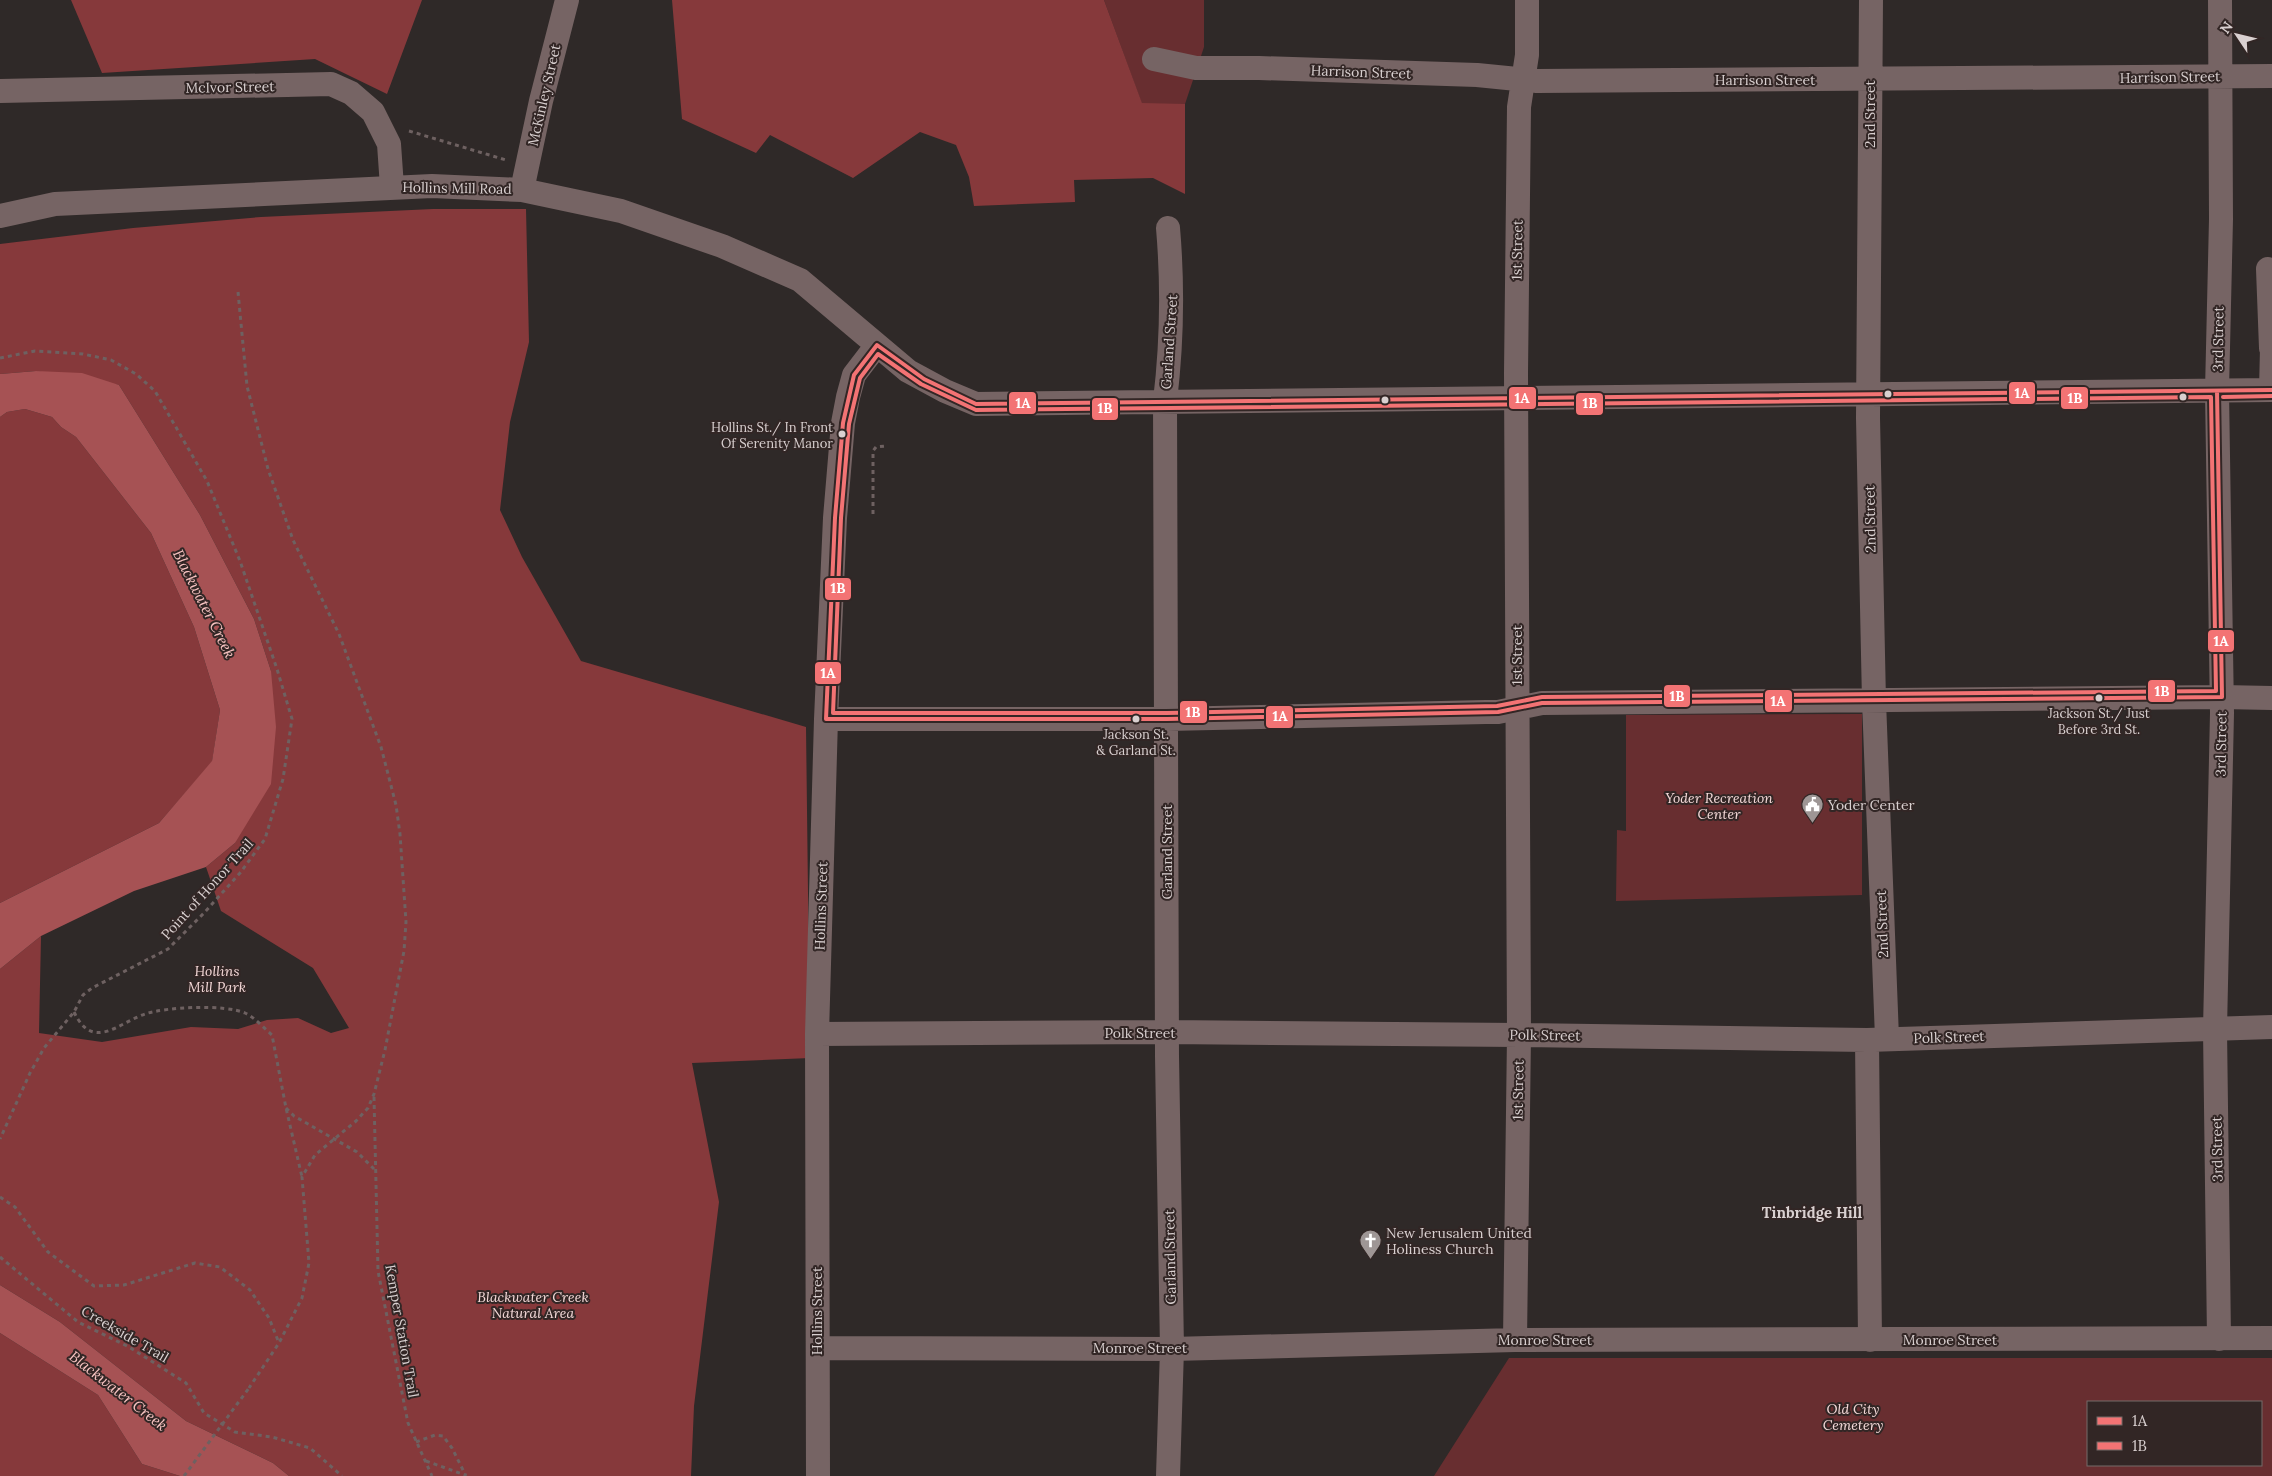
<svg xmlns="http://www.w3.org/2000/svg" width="2272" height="1476" viewBox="0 0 2272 1476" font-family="Lora,serif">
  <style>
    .green { fill: #682e30; fill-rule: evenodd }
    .forest { fill: #86393b }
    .water { fill: #a65254 }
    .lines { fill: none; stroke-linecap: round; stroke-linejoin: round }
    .path { stroke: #6e6161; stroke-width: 3; stroke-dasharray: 4 4; stroke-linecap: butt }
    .minor { stroke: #766464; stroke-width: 24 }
    .path-bridge { stroke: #6e6161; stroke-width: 3; stroke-dasharray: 4 4; stroke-linecap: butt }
    .bus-1-casing { stroke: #322625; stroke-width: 8 }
    .bus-2-casing { stroke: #322625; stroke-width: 8 }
    .bus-1 { stroke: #f37374; stroke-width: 4 }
    .bus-2 { stroke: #f37374; stroke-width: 4 }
    .bus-dot { fill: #d9d0d0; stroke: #322625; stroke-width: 2 }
    .labels { text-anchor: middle; stroke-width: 4; stroke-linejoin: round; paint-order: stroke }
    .bus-label { font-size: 13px; fill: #d9d0d0; stroke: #322625 }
    .street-label { font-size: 14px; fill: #d9d0d0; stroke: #322625 }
    .park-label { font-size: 14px; font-style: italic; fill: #f4d9d8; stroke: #322625 }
    .poi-label { font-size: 14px; fill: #d9d0d0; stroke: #322625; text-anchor: start }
    .water-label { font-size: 15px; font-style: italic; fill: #f8c4c2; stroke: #322625 }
    .neighbourhood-label { font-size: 15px; font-weight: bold; fill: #d9d0d0; stroke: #322625 }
    .line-badge { stroke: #322625; stroke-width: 2 }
    .badge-label { font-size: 14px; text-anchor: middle; font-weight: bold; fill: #fff }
  </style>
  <rect width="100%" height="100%" fill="#2f2928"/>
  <path class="green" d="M1104,0H1204V47L1185,104H1142Z
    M1862,714V895L1616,901L1617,830L1626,831V715Z
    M1509,1358H2272V1476H1434ZM2088,1402H2261V1465H2088Z"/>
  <path class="forest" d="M71,0H422L387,94L315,59L102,73Z
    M672,0H1104L1142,103L1185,104V194L1153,178L1074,180L1075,202L974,206L969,177L956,145L920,132L853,178L770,135L756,153L682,119Z
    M433,209H526L529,342L510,422L500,510L522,557L581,661L806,727L810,1058L692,1063L719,1202L694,1406L691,1476H289L273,1463L186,1421L60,1322L0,1285V969L41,936L39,1033L102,1042L191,1027L238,1029L267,1020L298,1018L331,1033L349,1028L313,968L221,911L206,867L235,843L271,671L254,619L200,515L119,385L36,371L0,374V244L133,228L261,217Z
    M25,409L52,417L61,427L76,437L151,533L194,627L220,710L212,762L159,823L0,903V417L7,412Z
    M0,1333L98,1395L142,1464L180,1476H0Z"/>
  <path class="water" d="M36,371L82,373L119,385L200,515L254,619L271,671L276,727L271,784L235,843L206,867L134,891L41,936L0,969V903L159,823L212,761L220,710L194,627L151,533L76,437L61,427L52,417L25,409L7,412L0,417V374Z
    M0,1285L60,1322L186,1421L273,1463L289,1476H180L142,1464L98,1395L0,1333Z"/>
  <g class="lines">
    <path class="path" d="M409,131L506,160
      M238,292L247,386L268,469L293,540L339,634L381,747L396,805L400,834L406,922L404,951L385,1050L374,1094L368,1108L356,1121L315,1155L302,1177L309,1263L302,1298L279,1343L249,1388
      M0,358L35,351L83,354L111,360L136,374L155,391L207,481L240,561L277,669L292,719L283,779L265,839L240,873L204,913L168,949L92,988L83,995L74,1012L44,1048L30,1073L0,1139
      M873,514V451L876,447L886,446
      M74,1012C93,1052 118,1023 145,1014C165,1007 225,1004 245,1013C254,1017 264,1028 272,1035L286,1108L302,1177
      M374,1097L378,1271L408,1423L432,1476
      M286,1108L294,1116L357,1152L375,1170
      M0,1197L15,1207L48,1252L94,1286L124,1285L195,1263L220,1267L250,1290L269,1318L279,1343
      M0,1257L78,1322L129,1347L186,1383L204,1413L235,1432L272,1437L310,1448L342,1476
      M416,1442L435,1435L443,1436L452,1448L466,1476
      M426,1461L465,1475"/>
    <path class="minor" d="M1871,0L1868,418L1874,701L1887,1038
      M1154,59L1196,68H1259L1477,75L1537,81L2272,76
      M0,91L331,84L351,93L373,112L389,144L392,187
      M522,190L541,101L567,0
      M0,216L55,204L432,186L522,190L621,211L722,246L800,280L908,371L945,391L976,404L2272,390
      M2268,269L2271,348
      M2271,390L2272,348
      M826,719H1167L1486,712H1498L1542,703L2222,697L2272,698
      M817,1034L1167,1032L1519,1035L1867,1040L2272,1027
      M1867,1040L1870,1340
      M2219,1339L2215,1029L2222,713L2217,391L2221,219L2220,0
      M1515,1340L1519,1035L1516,373L1519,107L1527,55V0
      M818,1348L1172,1349L1515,1340L2272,1338
      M818,1476L817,1034L826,719L835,518L843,423L848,397L854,375L877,345
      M1168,1476L1172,1349L1167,1056L1165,401C1172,343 1173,286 1168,228"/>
    <path class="path-bridge" d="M184,1476L249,1388"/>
    <defs>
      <path id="bus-1" d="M2217,391L2222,697L1542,703L1498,712L1167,719H826L835,518L843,423L854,375L877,345L924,379L976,404L2272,390"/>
      <path id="bus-2" d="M878,354L921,384L976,410L2211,397L2216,691L1542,697L1497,706L1167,713H833L841,518L849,424L860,378Z
        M2223,397L2272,396"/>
    </defs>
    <use href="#bus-1" class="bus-1-casing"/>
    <use href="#bus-2" class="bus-2-casing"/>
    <use href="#bus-1" class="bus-1"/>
    <use href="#bus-2" class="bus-2"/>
  </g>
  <defs>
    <symbol id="civic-pin" viewBox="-11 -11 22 30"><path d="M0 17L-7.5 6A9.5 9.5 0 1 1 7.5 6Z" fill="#9e9695" stroke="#322625"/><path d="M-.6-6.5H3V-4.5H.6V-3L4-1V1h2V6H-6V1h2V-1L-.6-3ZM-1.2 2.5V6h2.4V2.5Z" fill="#fff"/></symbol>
    <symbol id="church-pin" viewBox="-11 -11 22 30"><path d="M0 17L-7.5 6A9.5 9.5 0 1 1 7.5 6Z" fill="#9e9695" stroke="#322625"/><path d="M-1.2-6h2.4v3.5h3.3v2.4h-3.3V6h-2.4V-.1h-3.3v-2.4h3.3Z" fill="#fff"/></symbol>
  </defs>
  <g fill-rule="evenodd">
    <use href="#civic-pin" x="1800" y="792" width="25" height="34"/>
    <use href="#church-pin" x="1358" y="1228" width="25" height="34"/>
  </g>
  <g class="bus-dot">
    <circle cx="1888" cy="394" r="4.5"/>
    <circle cx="2183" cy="397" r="4.5"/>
    <circle cx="1385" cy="400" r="4.5"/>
    <circle cx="842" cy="434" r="4.5"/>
    <circle cx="2099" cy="698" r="4.5"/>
    <circle cx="1136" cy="719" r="4.5"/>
  </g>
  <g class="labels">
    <g class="bus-label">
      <text x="833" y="432" text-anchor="end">Hollins St./ In Front<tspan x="833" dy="16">Of Serenity Manor</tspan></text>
      <text x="2099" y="718">Jackson St./ Just<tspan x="2099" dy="16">Before 3rd St.</tspan></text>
      <text x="1136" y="739">Jackson St.<tspan x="1136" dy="16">&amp; Garland St.</tspan></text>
    </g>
    <g class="street-label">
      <text transform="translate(1361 72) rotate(2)" y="5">Harrison Street</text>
      <text transform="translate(2170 77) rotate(-1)" y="5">Harrison Street</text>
      <text x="1765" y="85">Harrison Street</text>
      <text transform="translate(230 87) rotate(-1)" y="5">McIvor Street</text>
      <text transform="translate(544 95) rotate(-77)" y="5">McKinley Street</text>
      <text transform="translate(1870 114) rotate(-90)" y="5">2nd Street</text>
      <text transform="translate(457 188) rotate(1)" y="5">Hollins Mill Road</text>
      <text transform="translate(1517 250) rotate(-89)" y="5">1st Street</text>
      <text transform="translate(2218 339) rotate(-89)" y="5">3rd Street</text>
      <text transform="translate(1169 342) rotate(-86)" y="5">Garland Street</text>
      <text transform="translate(1870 519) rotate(-91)" y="5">2nd Street</text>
      <text transform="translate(1517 655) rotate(-90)" y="5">1st Street</text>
      <text transform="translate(2221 744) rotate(-89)" y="5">3rd Street</text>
      <text transform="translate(1167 852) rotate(-90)" y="5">Garland Street</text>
      <text transform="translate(207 889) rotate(-48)" y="5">Point of Honor Trail</text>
      <text transform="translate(821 906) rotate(-88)" y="5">Hollins Street</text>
      <text transform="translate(1882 924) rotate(-92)" y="5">2nd Street</text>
      <text x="1140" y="1038">Polk Street</text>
      <text transform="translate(1545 1035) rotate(1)" y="5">Polk Street</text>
      <text transform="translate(1949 1037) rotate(-2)" y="5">Polk Street</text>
      <text transform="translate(1518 1090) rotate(-89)" y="5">1st Street</text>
      <text transform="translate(2217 1149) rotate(-91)" y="5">3rd Street</text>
      <text transform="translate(1170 1257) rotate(-91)" y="5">Garland Street</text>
      <text transform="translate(817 1311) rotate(-90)" y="5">Hollins Street</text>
      <text transform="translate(402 1331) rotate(80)" y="5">Kemper Station Trail</text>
      <text transform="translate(125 1334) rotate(30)" y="5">Creekside Trail</text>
      <text x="1545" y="1345">Monroe Street</text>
      <text x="1950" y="1345">Monroe Street</text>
      <text x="1140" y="1353">Monroe Street</text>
    </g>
    <g class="park-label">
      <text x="1719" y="803">Yoder Recreation<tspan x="1719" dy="16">Center</tspan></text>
      <text x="217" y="976">Hollins<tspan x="217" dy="16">Mill Park</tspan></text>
      <text x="533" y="1302">Blackwater Creek<tspan x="533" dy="16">Natural Area</tspan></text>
      <text x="1853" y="1414">Old City<tspan x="1853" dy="16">Cemetery</tspan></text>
    </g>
    <g class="poi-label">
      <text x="1828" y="810">Yoder Center</text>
      <text x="1386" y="1238">New Jerusalem United<tspan x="1386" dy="16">Holiness Church</tspan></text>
    </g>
    <g class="water-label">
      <text transform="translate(204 604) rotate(63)" y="5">Blackwater Creek</text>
      <text transform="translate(118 1391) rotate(38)" y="5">Blackwater Creek</text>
    </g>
    <g class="neighbourhood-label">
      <text x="1812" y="1218">Tinbridge Hill</text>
    </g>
  </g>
  <g class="line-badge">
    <rect x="2008" y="381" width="28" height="24" rx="5" fill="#f37374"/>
    <rect x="1508" y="386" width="29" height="24" rx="5" fill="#f37374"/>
    <rect x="2060" y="386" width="29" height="24" rx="5" fill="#f37374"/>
    <rect x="1008" y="391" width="29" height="24" rx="5" fill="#f37374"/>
    <rect x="1575" y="392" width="29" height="24" rx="5" fill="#f37374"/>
    <rect x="1091" y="397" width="28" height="24" rx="5" fill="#f37374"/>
    <rect x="824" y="577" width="28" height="24" rx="5" fill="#f37374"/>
    <rect x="2207" y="629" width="28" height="24" rx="5" fill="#f37374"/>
    <rect x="814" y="661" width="28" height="24" rx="5" fill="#f37374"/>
    <rect x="2147" y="679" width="29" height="24" rx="5" fill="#f37374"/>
    <rect x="1663" y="684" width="28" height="24" rx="5" fill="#f37374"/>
    <rect x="1764" y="689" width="29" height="24" rx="5" fill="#f37374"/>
    <rect x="1179" y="700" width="29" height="24" rx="5" fill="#f37374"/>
    <rect x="1265" y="705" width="29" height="24" rx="5" fill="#f37374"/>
  </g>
  <g class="badge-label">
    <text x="2022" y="398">1A</text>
    <text x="1522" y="403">1A</text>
    <text x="2075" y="403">1B</text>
    <text x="1023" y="408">1A</text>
    <text x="1590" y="408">1B</text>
    <text x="1105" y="413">1B</text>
    <text x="838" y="593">1B</text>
    <text x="2221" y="646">1A</text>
    <text x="828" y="678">1A</text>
    <text x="2162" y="696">1B</text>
    <text x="1677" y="701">1B</text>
    <text x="1778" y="706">1A</text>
    <text x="1193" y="717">1B</text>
    <text x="1280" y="721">1A</text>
  </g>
  <rect x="2087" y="1401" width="175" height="65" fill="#322625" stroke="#756a69"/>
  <rect x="2097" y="1417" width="25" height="8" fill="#f37374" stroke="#756a69"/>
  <text x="2132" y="1426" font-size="15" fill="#d9d0d0">1A</text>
  <rect x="2097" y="1442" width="25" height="8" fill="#f37374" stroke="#756a69"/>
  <text x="2132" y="1451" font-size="15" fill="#d9d0d0">1B</text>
  <g transform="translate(2237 35) rotate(305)" stroke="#322625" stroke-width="4" paint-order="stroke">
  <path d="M0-4L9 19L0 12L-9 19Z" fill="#d9d0d0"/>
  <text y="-8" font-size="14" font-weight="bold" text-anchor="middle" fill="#d9d0d0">N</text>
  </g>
</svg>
